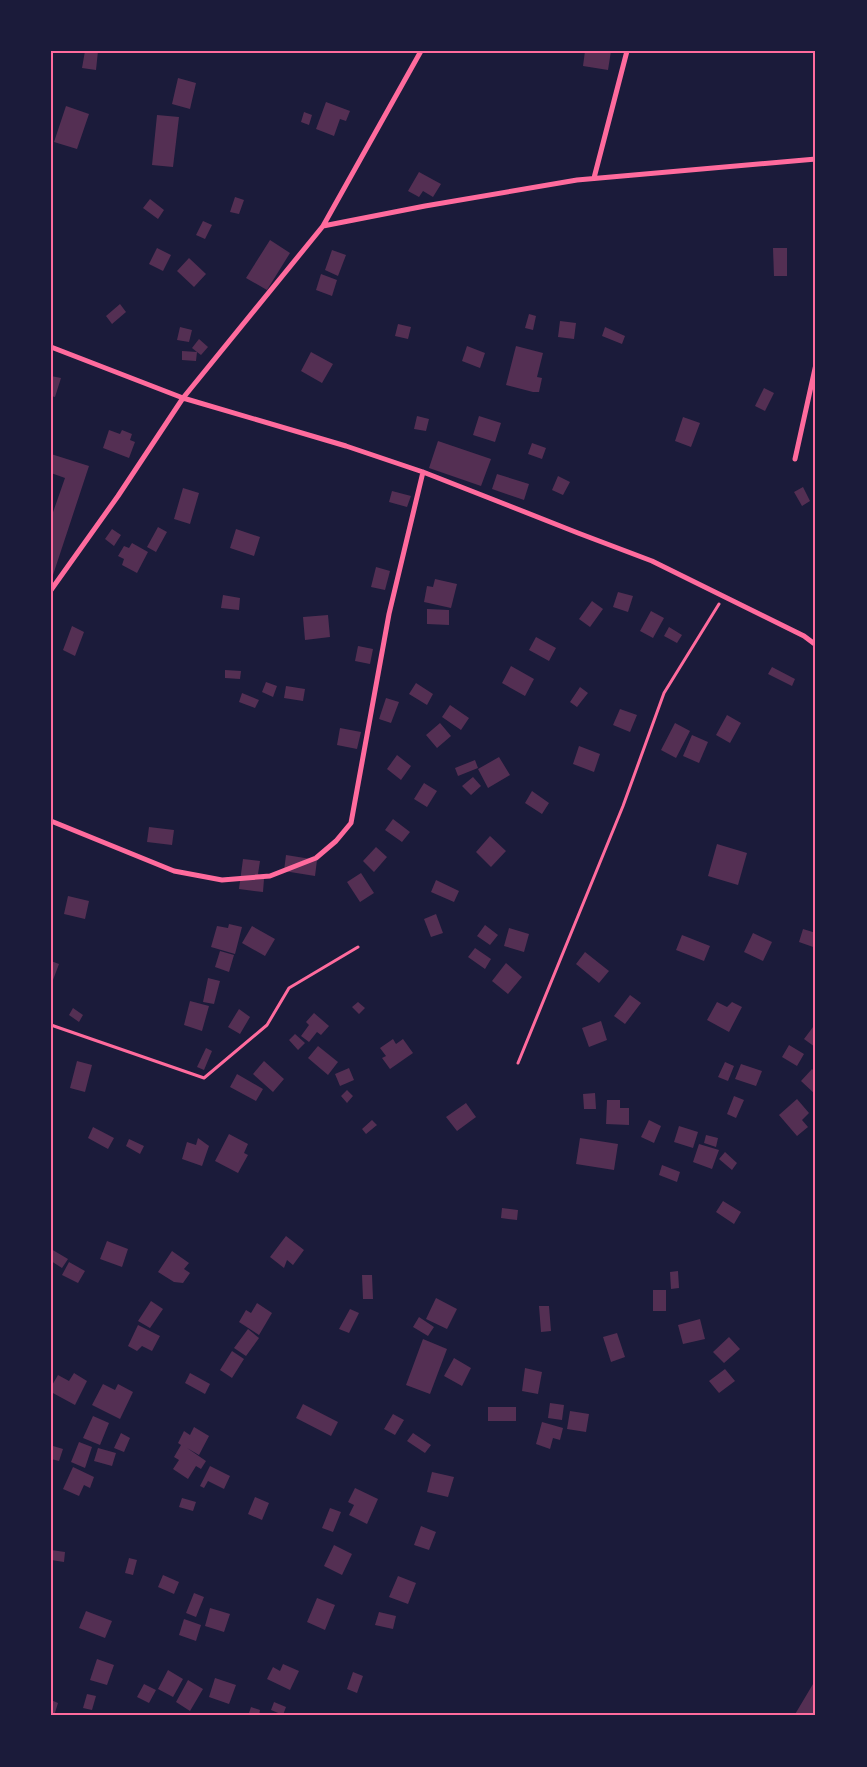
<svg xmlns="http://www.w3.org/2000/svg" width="867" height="1767" viewBox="0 0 867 1767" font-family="'Titillium Web',sans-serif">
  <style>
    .building { fill: #542f53 }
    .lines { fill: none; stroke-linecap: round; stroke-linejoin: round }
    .path { stroke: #ff6b9d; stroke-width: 3 }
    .minor { stroke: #ff6b9d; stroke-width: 5 }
    .neatline { fill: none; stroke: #ff6b9d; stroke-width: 2 }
  </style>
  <rect width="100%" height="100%" fill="#1b1b3a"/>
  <path class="building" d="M85,51H98L96,70L82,68Z
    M585,51H611L608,70L583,66Z
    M178,78L196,83L190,109L172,104Z
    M326,102L350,111L346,121L340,119L334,136L316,129Z
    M66,106L89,114L77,149L54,142Z
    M304,112L312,115L309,125L301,122Z
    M157,115L179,117L173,167L152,165Z
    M419,172L441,184L433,197L423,191L419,197L408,191Z
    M235,197L244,200L239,214L230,212Z
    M150,199L164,210L158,219L143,208Z
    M203,221L212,225L205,239L196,235Z
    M270,240L290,253L267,290L246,278Z
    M157,248L171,255L163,271L149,264Z
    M773,248H787V276H774Z
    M332,250L346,255L338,276L325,270Z
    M189,258L206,274L194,287L177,271Z
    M321,274L337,280L332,296L316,290Z
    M120,304L126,312L112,324L106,316Z
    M529,314L536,316L533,330L525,328Z
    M560,321L576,323L574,339L558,337Z
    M398,324L411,327L408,339L395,336Z
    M180,327L192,330L189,342L177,340Z
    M605,327L625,336L622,344L602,336Z
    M199,339L208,347L201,355L197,352L196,361L182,360V351L197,352L192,348Z
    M467,346L485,353L480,368L462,361Z
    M516,346L543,353L537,377L542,378L539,392H533L506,385Z
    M311,352L333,364L322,383L301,371Z
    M51,376L61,378L55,397L51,396Z
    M764,388L774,393L765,411L755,406Z
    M417,416L429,419L426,431L414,429Z
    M479,416L501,423L495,442L473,435Z
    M683,417L700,423L691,447L675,441Z
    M109,430L120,434L122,430L132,434L130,440L135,442L129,458L103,448Z
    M438,441L491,459L481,486L429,468Z
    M532,443L546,448L542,459L528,454Z
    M51,454L89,466L52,578L51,518L65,478L51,473Z
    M497,474L529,484L524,500L492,489Z
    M558,476L570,482L563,495L552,490Z
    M803,487L810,501L802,506L794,492Z
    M183,488L199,493L190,524L174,519Z
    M392,491L411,496L407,507L389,502Z
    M158,527L167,532L156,552L147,547Z
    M112,529L121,535L114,546L105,539Z
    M236,529L260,537L254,556L230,548Z
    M132,543L148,552L137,573L122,565L124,559L118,556L124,546L129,548Z
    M376,567L390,571L385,590L371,587Z
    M435,579L457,584L451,608L424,602L427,586L433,587Z
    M618,592L633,596L628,612L613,607Z
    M223,595L240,598L239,610L221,608Z
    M592,601L603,609L590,627L579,619Z
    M427,609L449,610V625L427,624Z
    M651,611L664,618L653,638L640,631Z
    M328,615L330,637L305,640L303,617Z
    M72,626L84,632L75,656L63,650Z
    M669,627L682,635L677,643L664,636Z
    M536,637L556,648L549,661L529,650Z
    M358,646L373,649L370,664L355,661Z
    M511,666L534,679L525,696L502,683Z
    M772,667L795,679L792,686L768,674Z
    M225,670L241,671L240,679L225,678Z
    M266,682L277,686L273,697L262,692Z
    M416,683L433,694L427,705L409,694Z
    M286,686L305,689L303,701L284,698Z
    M580,687L588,693L577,707L570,702Z
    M242,693L259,700L255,708L239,702Z
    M386,698L399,702L391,723L379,719Z
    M450,705L469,718L461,730L442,717Z
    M620,709L637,715L630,732L613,725Z
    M727,715L741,723L730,743L716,735Z
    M440,723L451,736L437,748L426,735Z
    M675,723L690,731L676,758L661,750Z
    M340,728L361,732L357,749L337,745Z
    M692,735L708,742L699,763L683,756Z
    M579,746L600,754L594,772L573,764Z
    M397,755L411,766L401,780L387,769Z
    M499,757L510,775L488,788L478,769Z
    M475,760L478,768L458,776L455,768Z
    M473,777L481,786L471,795L462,786Z
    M424,783L437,791L427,807L414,799Z
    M532,791L549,803L542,814L525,803Z
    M393,819L410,832L402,842L385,830Z
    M149,827L174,830L172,845L147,842Z
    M490,836L506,851L491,867L476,852Z
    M717,844L747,853L738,885L708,876Z
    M376,847L387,857L374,872L363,861Z
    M286,855L317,860L315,876L284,871Z
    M243,859L260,861L258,874L264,879L263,892L239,889Z
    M361,873L374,893L360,902L347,882Z
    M436,880L459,891L454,902L431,892Z
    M68,896L89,901L85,919L64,914Z
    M436,914L443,933L431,937L424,919Z
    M229,924L242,927L235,954L211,947L217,926L228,928Z
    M485,925L498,935L490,945L477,936Z
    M252,926L275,939L265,956L242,943Z
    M509,928L529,934L524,952L504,946Z
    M803,929L816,933V948L799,942Z
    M753,933L772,942L763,961L744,952Z
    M682,935L710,946L704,961L676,950Z
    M475,948L491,959L485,969L468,957Z
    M220,951L234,955L229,972L215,967Z
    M585,952L609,971L599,983L576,964Z
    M51,961L59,964L53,980L51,979Z
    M506,963L522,977L508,994L492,981Z
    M208,978L220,981L214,1004L203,1002Z
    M630,995L641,1003L625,1024L614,1016Z
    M190,1001L209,1006L202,1031L184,1025Z
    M358,1002L365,1008L359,1014L352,1007Z
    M717,1002L727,1007L732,1002L742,1007L729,1032L707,1020Z
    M73,1008L83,1015L79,1022L69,1015Z
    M239,1009L250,1017L240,1034L228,1027Z
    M314,1013L329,1026L321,1035L317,1032L309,1042L301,1036L309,1025L306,1022Z
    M601,1021L607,1040L589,1047L582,1028Z
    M813,1027L816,1029L815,1047L804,1039Z
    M295,1034L305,1043L298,1050L289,1040Z
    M393,1039L396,1044L403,1039L413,1053L390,1069L382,1058L386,1056L380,1048Z
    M789,1045L804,1054L797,1066L782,1057Z
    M318,1046L338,1062L328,1075L308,1058Z
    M206,1048L212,1051L204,1070L197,1067Z
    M77,1061L92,1065L85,1092L70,1088Z
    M264,1061L284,1079L273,1092L253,1074Z
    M725,1062L734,1066L728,1081L718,1077Z
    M741,1064L762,1071L756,1086L735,1079Z
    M349,1068L354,1080L340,1086L335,1074Z
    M812,1069L816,1073V1095L801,1081Z
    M237,1074L263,1089L256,1101L230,1087Z
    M347,1090L353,1096L347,1103L341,1096Z
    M595,1093L596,1109H584L583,1094Z
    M734,1096L744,1100L736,1118L727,1114Z
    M797,1099L809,1113L802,1120L808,1127L797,1136L779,1115Z
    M607,1100H620V1108H629V1125L606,1124Z
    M466,1103L476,1117L457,1131L446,1117Z
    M372,1120L377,1125L366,1134L362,1129Z
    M649,1120L661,1126L654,1143L641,1137Z
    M679,1126L698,1132L693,1148L674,1142Z
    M93,1127L114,1138L108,1149L88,1138Z
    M229,1134L248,1144L244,1153L248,1155L238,1173L215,1161Z
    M706,1135L718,1138L716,1147L704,1143Z
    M198,1138L209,1146L202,1166L182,1159L187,1142L196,1145Z
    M580,1138L618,1144L614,1170L576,1164Z
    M129,1139L144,1146L140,1154L126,1146Z
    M699,1144L719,1150L712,1169L693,1162Z
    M725,1152L737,1163L732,1170L719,1159Z
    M662,1165L680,1172L677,1182L659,1175Z
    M723,1201L741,1212L734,1224L716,1212Z
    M502,1208L518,1210L517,1220L501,1218Z
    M286,1236L304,1250L293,1265L287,1260L284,1268L270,1257Z
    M107,1241L128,1249L122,1267L100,1259Z
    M51,1249L68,1259L62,1268L51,1261Z
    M172,1251L189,1263L184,1269L190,1273L183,1283L174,1282L158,1272Z
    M69,1262L85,1271L78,1283L62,1275Z
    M678,1271L679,1288L671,1289L670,1272Z
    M362,1275H372L373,1299H363Z
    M653,1290H666V1311H653Z
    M436,1298L457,1309L447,1329L426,1319Z
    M151,1301L163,1309L150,1328L138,1321Z
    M257,1303L272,1313L259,1335L239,1322L246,1310L251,1313Z
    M539,1306H549L551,1331L541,1332Z
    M350,1309L359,1313L349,1333L339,1329Z
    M419,1317L434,1327L428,1336L413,1327Z
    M700,1319L705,1339L683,1344L678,1325Z
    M138,1325L160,1336L152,1351L142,1346L137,1351L128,1346Z
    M248,1329L259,1338L246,1356L234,1348Z
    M617,1333L625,1357L611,1362L603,1337Z
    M729,1337L740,1349L724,1363L713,1352Z
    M423,1339L447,1349L430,1394L406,1385Z
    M232,1351L244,1359L232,1378L220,1370Z
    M454,1358L471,1368L462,1386L444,1376Z
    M525,1368L542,1372L538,1394L522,1391Z
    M725,1369L735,1381L719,1393L709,1381Z
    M74,1373L87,1381L75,1405L51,1392V1387L58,1375L69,1381Z
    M190,1373L210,1384L205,1394L185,1383Z
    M103,1384L115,1390L118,1384L133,1392L120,1419L92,1405Z
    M550,1403L564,1405L562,1420L548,1418Z
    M303,1404L338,1422L331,1436L296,1418Z
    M488,1407H516V1421H488Z
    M570,1411L589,1414L586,1432L567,1429Z
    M393,1414L404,1420L395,1435L384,1429Z
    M93,1416L109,1423L100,1445L83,1438Z
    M542,1422L563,1428L560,1440L553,1438L550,1449L536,1444Z
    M194,1427L209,1436L199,1455L187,1448L206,1461L201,1469L196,1466L188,1479L173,1469L179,1460L174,1457L181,1445L178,1443L184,1431L190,1435Z
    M121,1433L130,1438L124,1452L114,1448Z
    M413,1433L431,1445L425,1453L407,1441Z
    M79,1442L92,1447L85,1468L71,1462Z
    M53,1446L63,1449L59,1461L51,1459Z
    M98,1448L116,1453L112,1466L94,1461Z
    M210,1466L230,1476L224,1489L208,1481L204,1488L200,1486Z
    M73,1467L94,1477L90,1488L84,1485L79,1496L63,1489Z
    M432,1472L454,1477L448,1497L427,1492Z
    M355,1488L378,1499L367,1524L349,1515L354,1505L348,1502Z
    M255,1497L269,1503L262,1520L248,1514Z
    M182,1498L196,1502L193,1511L179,1507Z
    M330,1508L341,1512L333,1532L322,1528Z
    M421,1526L436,1532L429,1550L414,1545Z
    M334,1545L352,1554L342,1575L324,1566Z
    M51,1550L65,1552L64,1562L51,1560Z
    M129,1558L137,1560L133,1575L125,1573Z
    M163,1575L179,1582L174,1594L158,1587Z
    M398,1576L416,1583L408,1604L389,1597Z
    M194,1593L204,1597L196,1617L186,1613Z
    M317,1598L335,1605L325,1630L307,1622Z
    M210,1608L230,1614L224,1632L205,1626Z
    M86,1611L112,1621L105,1638L79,1628Z
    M379,1612L396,1616L393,1629L375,1625Z
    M184,1619L201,1625L196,1641L179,1635Z
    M97,1659L114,1665L107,1685L90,1680Z
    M283,1664L299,1671L290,1690L267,1679L273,1667L280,1671Z
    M168,1670L183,1679L173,1697L158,1689Z
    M353,1672L363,1676L357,1693L347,1689Z
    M215,1678L236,1685L229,1704L209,1697Z
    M816,1679V1716H794Z
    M188,1680L203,1689L190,1711L176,1702Z
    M144,1684L156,1690L149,1703L137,1697Z
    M87,1694L96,1696L92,1710L83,1708Z
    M51,1700L58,1703L54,1716L51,1715Z
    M274,1702L286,1707L283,1715L271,1710Z
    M251,1707L260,1710L259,1716H248Z"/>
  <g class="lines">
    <path class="path" d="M51,1025L204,1078L267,1025L289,988L358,947
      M518,1063L623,806L664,693L719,604"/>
    <path class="minor" d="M594,178L627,51
      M323,226L421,51
      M51,347L183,398L346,446L423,472L502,503L578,533L652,561L804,636L816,645
      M795,459L816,364
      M51,590L118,496L183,398L323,226L425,206L577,180L816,159
      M51,821L174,871L222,880L270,876L316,858L336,841L351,823L389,614L423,472"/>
  </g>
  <rect width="867" height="1767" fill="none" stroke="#1b1b3a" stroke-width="105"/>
  <rect x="52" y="52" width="762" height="1662" class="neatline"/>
</svg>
